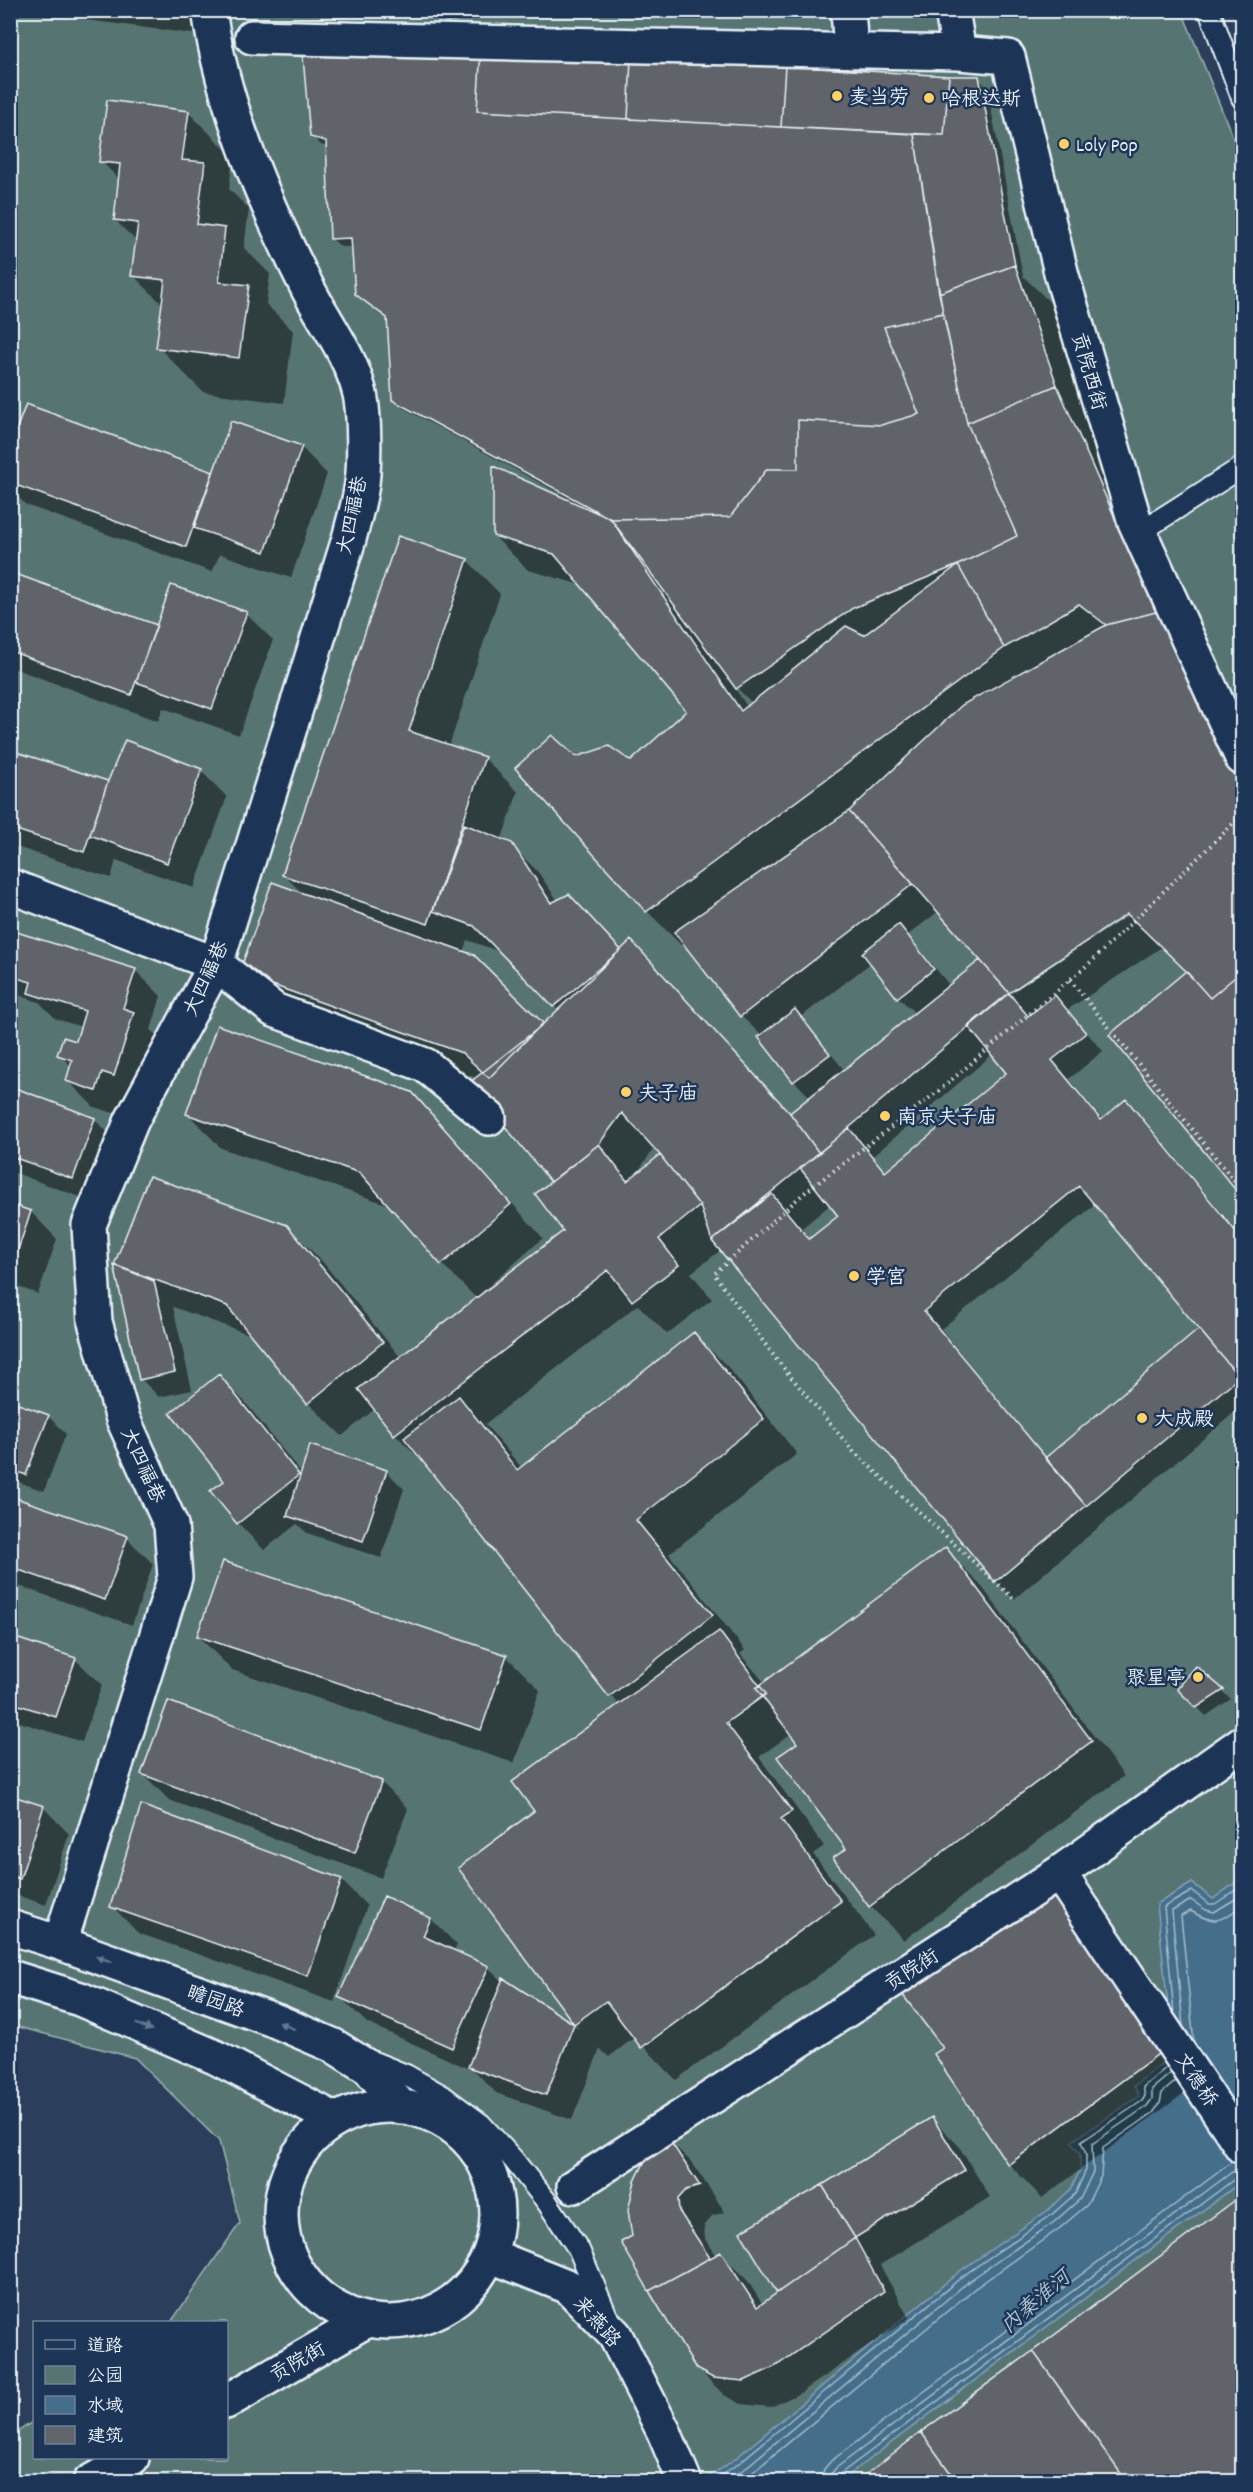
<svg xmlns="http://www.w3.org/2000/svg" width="1253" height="2492" viewBox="0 0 1253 2492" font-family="Dekko,'LXGW WenKai TC',sans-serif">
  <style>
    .green { fill: #577472; stroke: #a0b2b5; stroke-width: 1.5 }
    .water { fill: #446e8b; stroke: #86a2b7; stroke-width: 1.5 }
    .shadow { fill: #0007; fill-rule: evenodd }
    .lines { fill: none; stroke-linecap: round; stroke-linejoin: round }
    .shore { stroke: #a6bdcc; stroke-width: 1.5 }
    .building { fill: #61646b; stroke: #e8f1f8; stroke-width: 1.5 }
    .lane-casing { stroke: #e8f1f8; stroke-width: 24 }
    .street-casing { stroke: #e8f1f8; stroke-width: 38 }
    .path { stroke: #e8f1f8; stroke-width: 4; stroke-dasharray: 1.5 4.5; stroke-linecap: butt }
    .lane { stroke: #1d3557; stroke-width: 20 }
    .street { stroke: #1d3557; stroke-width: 33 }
    .oneway { fill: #64778f }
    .poi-dot { fill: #ffd166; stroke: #1d3557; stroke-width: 2 }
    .labels { text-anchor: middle; stroke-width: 5; stroke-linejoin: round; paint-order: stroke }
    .poi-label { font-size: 20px; fill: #e8f1f8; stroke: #1d3557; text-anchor: start }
    .street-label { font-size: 20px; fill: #e8f1f8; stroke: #1d3557 }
    .water-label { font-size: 21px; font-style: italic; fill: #afc3d2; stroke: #1d3557 }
  </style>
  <rect width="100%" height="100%" fill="#2b3e5b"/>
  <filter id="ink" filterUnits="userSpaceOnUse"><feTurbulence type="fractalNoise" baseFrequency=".0167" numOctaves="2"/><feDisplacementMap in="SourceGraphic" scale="12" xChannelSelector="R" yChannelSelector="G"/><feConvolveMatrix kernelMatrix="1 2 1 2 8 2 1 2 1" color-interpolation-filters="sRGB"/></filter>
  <g filter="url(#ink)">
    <path class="green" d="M11,11H1182L1242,160V2481L11,2482L10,2437L34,2421V2458H226V2322H171L240,2223L219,2141L135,2058L11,2025Z"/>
    <path class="water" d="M1242,1878V2181L840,2481L701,2482L735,2459L960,2271L1047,2211L1071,2189L1080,2170V2154L1071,2142L1139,2096L1134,2086L1173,2054L1157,1904L1192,1883L1213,1899Z"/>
    <path class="shadow" d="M10,10H195L193,34Z
      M978,78L987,87L1023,276L1060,312L1242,745V1195L1111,1036L1188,971L1162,947L1067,1010L1103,1051L1069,1079L1103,1120L1126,1101L1144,1119L1242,1237V1406L1014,1599L996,1581L721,1250L691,1273L712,1299L667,1334L638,1305L485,1424L522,1468L694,1334L728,1367L797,1454L669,1554L745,1650L740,1654L765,1683L945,1549L979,1583L1124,1776L904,1940L870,1906L848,1849L799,1743L792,1733L759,1757L824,1846L813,1854L874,1935L676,2080L635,2037L609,2057L600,2049L572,2120L496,2093L476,2072L367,2023L340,1997L431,1919L457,1945L454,1951L488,1967L503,1982L504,1980L579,2029L460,1868L536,1812L620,1706L429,1468L395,1434L375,1409L342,1436L308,1403L254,1336L173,1307L192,1390L159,1397L141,1379L120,1269L115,1265L287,1226L321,1260L401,1358L477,1299L442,1264L389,1205L221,1148L188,1114L411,1093L445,1128L543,1238L482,1292L483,1294L565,1231L553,1182L476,1078L275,1006L241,972L305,896L284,875L467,560L500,594L449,746L484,758L518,792L501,841L511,845L538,872L558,901L622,951L631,942L792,1114L811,1098L794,1081L762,1036L741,1016L684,943L681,945L647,911L576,759L631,763L688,712L582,585L528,570L494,536L575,502L403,408L394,399L389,320L356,293L353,247H341L332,239L328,147L321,145L312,136ZM735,686L753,704L748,708L734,687ZM1133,909L1135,911L1011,993L1009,991ZM939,911L982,960L950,986L908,935ZM467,940L501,952L559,1011L544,1025L473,957L463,953ZM872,962L898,997L916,1014L845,1071L801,1017ZM993,1054L1009,1073L886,1173L873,1156ZM655,1147L663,1155L634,1177ZM831,1204L840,1216L811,1240L802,1228ZM1096,1204L1201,1329L1047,1459L941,1329Z
      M188,112L233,157L229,189L249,209L244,248L270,274L266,304L293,331L284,403L203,392L158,347L163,305L133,275L137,242L115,220L120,180L101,161Z
      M27,406L214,474L301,447L327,474L291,578L220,554L212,572L26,505L10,489V450Z
      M10,574L157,627L246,614L273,640L239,735L163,708L158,721L10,667Z
      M10,751L109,783L201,771L227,797L194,888L116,860L111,878L10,845Z
      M10,931L135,970L161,996L151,1030L160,1039L123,1116L94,1107L68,1081L72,1067L59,1054L77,1043L82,1027L56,1019L39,1002L15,994L10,1005Z
      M10,1088L94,1119L121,1145L99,1204L10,1171Z
      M10,1206L31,1212L57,1239L38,1294L10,1284Z
      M219,1376L245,1402L302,1474L386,1471L404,1489L381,1558L307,1533L297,1524L264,1550L238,1523L213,1492L226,1481Z
      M10,1402L48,1416L66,1434L44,1491L10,1479Z
      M10,1498L127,1538L153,1564L132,1625L10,1583Z
      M198,1636L506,1656L540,1690L514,1763L232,1670Z
      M10,1638L75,1659L102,1685L82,1742L10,1719Z
      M1196,1668L1231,1699L1206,1716L1179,1689Z
      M143,1774L381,1782L408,1809L381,1878L169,1800Z
      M10,1797L43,1807L69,1834L46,1905L10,1893Z
      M1037,1873L1071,1907L1194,2086L1042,2198L1009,2164L945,2048Z
      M341,1880L367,1906L334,2002L138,1933L112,1906Z
      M932,2119L958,2145L990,2197L880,2265L909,2318L802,2392L771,2407L741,2404L724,2395L697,2368L667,2138L693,2164L725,2212L712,2216L704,2225L705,2239L716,2256L720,2254L747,2280L763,2305L779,2293L822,2186Z
      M1242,2197V2482H859Z"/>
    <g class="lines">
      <path class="shore" d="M1174,2014L1164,1907L1192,1891L1209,1904H1215L1242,1886
        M1183,2027L1172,1911L1191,1900L1206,1910L1214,1912L1242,1895
        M1194,2043L1181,1916L1191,1911C1215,1926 1220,1921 1242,1906
        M711,2482L739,2463L964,2275L1050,2216L1075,2194L1086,2170V2154L1081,2142L1142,2101L1145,2096L1143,2087L1167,2067
        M725,2482L744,2469L969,2281L1054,2222L1080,2199L1093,2172L1092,2144L1147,2106L1152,2099V2089L1171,2073
        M741,2482L974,2289L1060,2228L1087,2205L1101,2176L1103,2148L1153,2113L1160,2103L1162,2093L1176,2081
        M821,2482L824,2469L831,2461L1232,2162
        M830,2482L831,2474L836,2468L1232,2172L1242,2169
        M838,2482L840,2474L1236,2178L1242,2177"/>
    </g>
    <path class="building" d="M302,45L481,49L477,111L914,134L943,313L884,327L919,414L881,425L798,420V469H767L730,517L611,519L392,400L387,318L355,294L351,238L330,239L326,141L310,137Z
      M481,49L631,58L628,119L477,111Z
      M631,58L785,66L781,127L628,119Z
      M785,66L949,76L944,135L781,127Z
      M949,76H979L1015,265L939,293L914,134L944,135Z
      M107,100L189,111L182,160L205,162L197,224L225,228L219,282L249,285L239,358L156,348L165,280L131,276L138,223L114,220L120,164L99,162Z
      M1015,265L1057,385L967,423L939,293Z
      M943,313L967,423L1017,536L958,565L853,608L736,689L611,519L730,517L767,469H798V420L881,425L919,414L884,327Z
      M1057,385L1156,612L1106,625L1079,604L1004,648L958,565L1017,536L967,423Z
      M26,404L213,472L186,547L10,483V446Z
      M231,421L302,446L265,552L194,528Z
      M493,466L611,519L741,711L846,626L864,635L958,565L1004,648L646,912L515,768L552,735L576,757L609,746L631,761L686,711L554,554L493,536Z
      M398,536L468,559L409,731L485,757L428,924L282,875Z
      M10,572L157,625L131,695L10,651Z
      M171,585L247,612L212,709L136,682Z
      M1156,612L1191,668L1242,784V971L1210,998L1186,971L1127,914L1009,993L849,811L962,705L1106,625Z
      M125,740L202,769L167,863L90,835L108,781Z
      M10,750L108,781L84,852L10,828Z
      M849,811L913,884L740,1017L674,932Z
      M464,824L512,843L551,903L569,894L621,950L553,1007L474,926L433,911Z
      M272,882L474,955L543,1023L489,1078L462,1053L239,973Z
      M899,924L934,969L897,998L862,953Z
      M10,930L136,969L123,1008L134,1012L114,1076L102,1072L96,1091L66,1081L72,1060L57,1055L63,1037L76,1041L85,1011L28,993L31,982L10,976Z
      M631,940L790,1113L819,1153L712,1241L700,1206L660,1155L622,1113L599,1144L551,1182L469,1083L541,1026Z
      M980,960L1009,993L819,1153L790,1113Z
      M1186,971L1210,998L1242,971V1198L1109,1035Z
      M1009,993L1028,1016L1055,995L1086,1033L1052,1060L1101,1120L1126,1099L1242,1239V1374L1239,1377L1079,1186L924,1311L1086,1506L995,1582L712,1241L772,1194L809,1239L838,1216L800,1168L849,1128L885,1172L1006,1073L968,1026Z
      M795,1009L830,1054L793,1082L758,1037Z
      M217,1025L412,1092L511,1204L441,1265L360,1173L186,1114Z
      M10,1086L95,1118L73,1179L10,1156Z
      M599,1144L627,1181L660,1155L700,1206L659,1239L679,1265L632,1301L608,1270L394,1435L358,1389L563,1231L535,1194Z
      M149,1176L287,1225L383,1342L307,1404L227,1306L114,1265Z
      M10,1204L31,1211L12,1268H10Z
      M114,1265L154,1281L175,1372L139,1380Z
      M1199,1329L1239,1377L1086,1506L1045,1458Z
      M694,1332L764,1419L636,1520L713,1615L609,1697L404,1438L459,1396L517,1470Z
      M219,1374L299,1475L237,1524L210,1491L224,1481L170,1413Z
      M10,1401L49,1415L26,1475L10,1469Z
      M310,1445L387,1470L363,1541L287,1516Z
      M10,1496L128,1536L105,1600L10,1567Z
      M946,1547L1092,1741L869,1907L833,1858L846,1849L777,1757L797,1743L756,1688Z
      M223,1561L507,1655L481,1730L197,1636Z
      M719,1631L766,1694L726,1723L792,1811L781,1819L841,1901L641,2048L606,2001L574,2024L458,1868L534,1811L512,1782Z
      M10,1636L76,1658L56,1717L10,1702Z
      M1196,1666L1224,1690L1196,1708L1177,1689Z
      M168,1701L382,1781L355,1853L141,1774Z
      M10,1795L44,1806L20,1879L10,1876Z
      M141,1805L342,1879L308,1976L110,1907Z
      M1037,1871L1161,2052L1008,2165L934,2054L943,2048L896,1986Z
      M384,1896L431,1918L423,1936L489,1966L452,2048L338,1997Z
      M503,1978L574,2024L546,2095L468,2067Z
      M932,2117L965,2170L855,2238L822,2185Z
      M667,2136L700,2186L686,2190L678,2199L679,2211L710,2258L649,2291L621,2242L632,2236L628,2210L635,2181L646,2159Z
      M822,2185L855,2238L777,2293L740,2232Z
      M1242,2195V2482H1127L1033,2351Z
      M855,2238L884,2291L776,2366L744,2381L713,2378L696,2369L649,2291L721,2252L757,2307Z
      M1033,2351L1127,2482H957L921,2432Z
      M921,2432L957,2482H856Z"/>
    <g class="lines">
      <defs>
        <path id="lane" d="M1209,10L1242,98
          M1140,532L1242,467
          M366,2059L406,2075L443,2096L481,2124L512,2158L547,2202L579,2250L607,2316"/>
        <path id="street" d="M848,10L851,51
          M952,10L959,53L1008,57L1062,276L1135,522L1242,758
          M252,37L959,53
          M10,886L216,964L274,1010L425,1065L489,1118
          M1059,1873L1242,2147
          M10,1927L60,1943L276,2021L334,2046L369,2068L401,2107
          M60,1943L175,1577L171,1525L123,1419L95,1322L89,1225L132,1120L216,964L349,539C353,523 358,507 361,490C365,468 365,411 359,390C349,353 325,322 308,289C264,202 223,107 209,10
          M10,1977L80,1999L215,2057L336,2120
          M281 2214a108 108 0 1 1 216 0a108 108 0 1 1-216 0Z
          M574,2186L1059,1873L1242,1743
          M489,2255L569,2287L615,2335L664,2432L685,2482
          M226,2402L367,2320
          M90,2482L132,2458"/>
      </defs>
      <use href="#lane" class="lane-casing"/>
      <use href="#street" class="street-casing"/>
      <path class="path" d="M1070,980L1242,1190
        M1013,1598L853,1451L776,1359L714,1274L803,1194L936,1093L1092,961L1242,815"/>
      <use href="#lane" class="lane"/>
      <use href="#street" class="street"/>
    </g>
    <defs><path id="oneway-solid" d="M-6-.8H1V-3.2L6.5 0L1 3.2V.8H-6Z" transform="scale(1.5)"/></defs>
    <g class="oneway">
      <use href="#oneway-solid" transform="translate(104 1959) rotate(-160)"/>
      <use href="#oneway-solid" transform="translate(287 2026) rotate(-157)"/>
      <use href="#oneway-solid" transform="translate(144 2027) rotate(23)"/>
    </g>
  </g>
  <g class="poi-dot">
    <circle cx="837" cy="96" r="6"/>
    <circle cx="929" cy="98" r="6"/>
    <circle cx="1064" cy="144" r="6"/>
    <circle cx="626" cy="1092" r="6"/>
    <circle cx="885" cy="1116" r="6"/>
    <circle cx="854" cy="1276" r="6"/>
    <circle cx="1142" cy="1418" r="6"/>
    <circle cx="1198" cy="1677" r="6"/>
  </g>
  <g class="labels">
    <g class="poi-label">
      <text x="849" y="103">麦当劳</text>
      <text x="941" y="105">哈根达斯</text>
      <text x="1076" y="151">Loly Pop</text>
      <text x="638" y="1099">夫子庙</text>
      <text x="897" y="1123">南京夫子庙</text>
      <text x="866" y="1283">学宫</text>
      <text x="1154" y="1425">大成殿</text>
      <text x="1186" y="1684" text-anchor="end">聚星亭</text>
    </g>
    <g class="street-label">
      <text transform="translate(1090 371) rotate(74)" y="7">贡院西街</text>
      <text transform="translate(351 515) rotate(-78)" y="7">大四福巷</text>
      <text transform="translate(205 978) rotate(-65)" y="7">大四福巷</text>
      <text transform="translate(144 1465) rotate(66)" y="7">大四福巷</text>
      <text transform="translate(911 1969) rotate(-33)" y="7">贡院街</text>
      <text transform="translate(216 2000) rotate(20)" y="7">瞻园路</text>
      <text transform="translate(1197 2079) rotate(56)" y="7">文德桥</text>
      <text transform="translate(598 2321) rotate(49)" y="7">来燕路</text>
      <text transform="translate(297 2361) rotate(-30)" y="7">贡院街</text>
    </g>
    <g class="water-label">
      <text transform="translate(1035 2301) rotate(-41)" y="7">内秦淮河</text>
    </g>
  </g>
  <rect width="1253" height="2492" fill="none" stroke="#1d3557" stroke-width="36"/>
  <rect x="18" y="18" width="1217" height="2456" fill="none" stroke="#e8f1f8" stroke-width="2" filter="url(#ink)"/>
  <rect x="33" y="2321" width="195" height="138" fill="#1d3557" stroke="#6e8097" stroke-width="1.5"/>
  <rect x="45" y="2340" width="30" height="9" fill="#1d3557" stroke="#6e8097" stroke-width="1.5"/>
  <text x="87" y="2351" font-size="18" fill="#e8f1f8">道路</text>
  <rect x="45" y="2366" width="30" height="18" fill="#577472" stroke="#6e8097" stroke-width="1.5"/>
  <text x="87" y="2381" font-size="18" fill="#e8f1f8">公园</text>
  <rect x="45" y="2396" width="30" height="18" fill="#446e8b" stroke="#6e8097" stroke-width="1.5"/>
  <text x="87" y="2411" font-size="18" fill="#e8f1f8">水域</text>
  <rect x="45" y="2426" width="30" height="18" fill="#61646b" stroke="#6e8097" stroke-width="1.5"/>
  <text x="87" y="2441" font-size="18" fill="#e8f1f8">建筑</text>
</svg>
